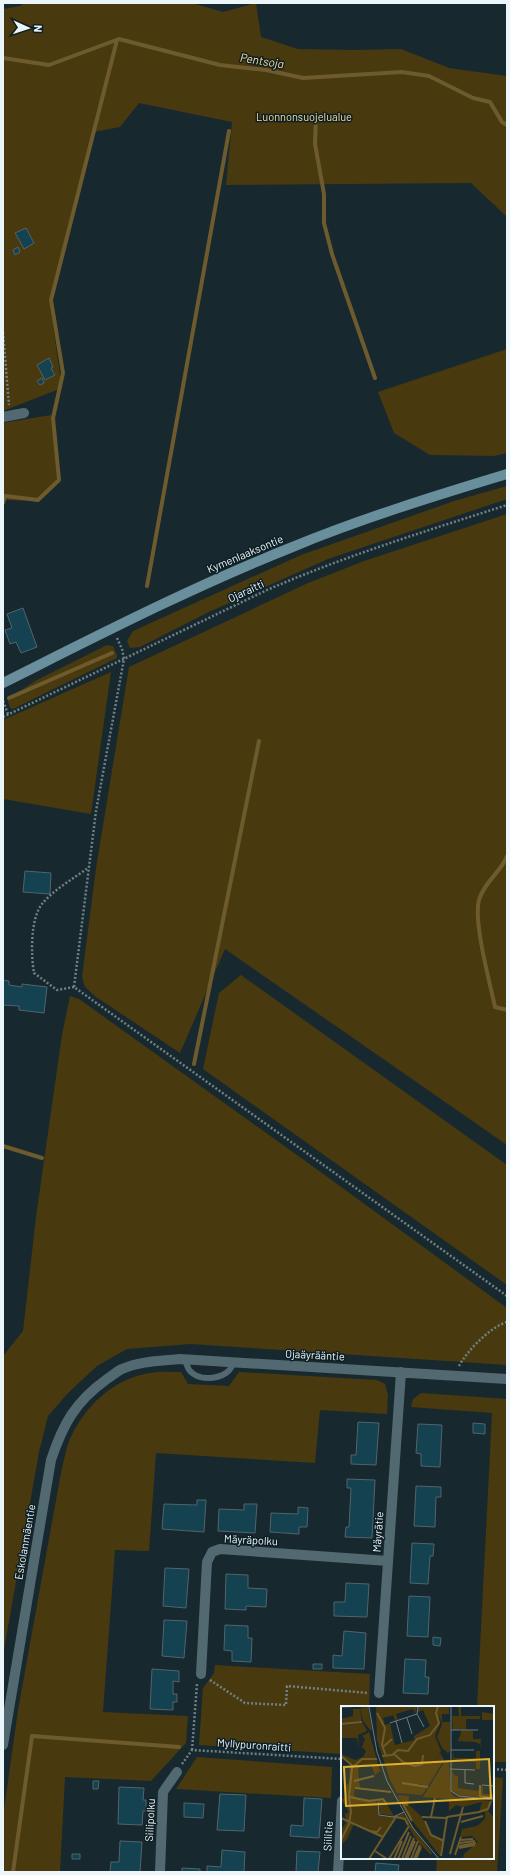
<svg xmlns="http://www.w3.org/2000/svg" width="510" height="1875" viewBox="0 0 510 1875" font-family="Barlow,sans-serif">
  <style>
    .green { fill: #49390e }
    .lines { fill: none; stroke-linecap: round; stroke-linejoin: round }
    .stream { stroke: #6d5b2e; stroke-width: 4 }
    .building { fill: #144250; stroke: #51646b }
    .path { stroke: #708085; stroke-width: 2.5; stroke-dasharray: 2 2; stroke-linecap: butt }
    .lane { stroke: #526971; stroke-width: 6 }
    .street { stroke: #526971; stroke-width: 10 }
    .secondary { stroke: #698f9c; stroke-width: 10 }
    .labels { text-anchor: middle; stroke-width: 3; stroke-linejoin: round; paint-order: stroke }
    .park-label { font-size: 11px; fill: #fddf96; stroke: #0e1f25 }
    .street-label { font-size: 11px; fill: #eaf6fa; stroke: #0e1f25 }
    .water-label { font-size: 12px; font-style: italic; fill: #fedf96; stroke: #0e1f25 }
    .inset-river { fill: none; stroke: #6d5b2e; stroke-width: 2 }
    .inset-road { fill: none; stroke: #6b7b80; stroke-width: 1 }
    .view { fill: #deb133; fill-opacity: 0.15; stroke: #deb133; stroke-width: 2 }
    .inset-edge { fill: none; stroke: #eaf6fa; stroke-width: 2 }
  </style>
  <rect width="100%" height="100%" fill="#17292f"/>
  <path class="green" d="M24,3H192L223,12L256,3L261,37L298,49L355,50L401,49L449,68L507,76V217L471,183L226,185L232,122L139,103L120,127L94,132L50,305L62,388L3,411V9L20,6Z
    M507,349V453L494,456L430,455L394,433L378,392Z
    M51,415L57,479L38,501L3,500V423Z
    M507,486V499L328,559L209,612L140,647L130,648L127,641L133,631L301,555L454,501Z
    M507,514V1145L225,949L180,1053L96,997L85,987L82,977L96,868L129,667L308,583L364,561Z
    M107,645L113,646L117,655V658L13,709L10,708L7,698L23,689L35,681Z
    M111,672L91,814L3,799V720Z
    M241,975L507,1165V1285L203,1069L219,993Z
    M70,996L79,999L322,1173L507,1308V1365L190,1344L127,1349L97,1366L68,1393L48,1416L39,1452L3,1655V1356L23,1331L36,1217L62,1035Z
    M181,1372L188,1384L229,1386L239,1372L377,1380L385,1384L388,1395L387,1414L320,1410L315,1463L156,1453L149,1551L115,1550L103,1712L188,1716L186,1743L151,1781L65,1777L60,1872H3V1817L18,1710L60,1478C63,1465 65,1451 70,1439C84,1407 114,1378 150,1373C160,1371 171,1372 181,1372Z
    M421,1393L507,1399V1762H493V1707H477L492,1413L411,1407L413,1399Z
    M215,1665L370,1674L369,1707H342V1754L199,1745L203,1688L214,1673Z
    M197,1757L332,1767L331,1798L176,1789Z
    M493,1777L503,1778L497,1872H436L437,1858H493Z"/>
  <g class="lines">
    <path class="stream" d="M3,58L49,65L119,39L220,65L266,70L303,78L402,72L429,76L473,98L490,102L502,122L507,125
      M316,116L315,144L324,194V223L332,254L375,378
      M3,503L5,496L38,500L59,480L53,418L63,373L51,300L117,40
      M147,586L229,131
      M9,698L112,653
      M507,856C502,871 484,882 479,900C473,921 490,983 495,1007L507,1010
      M194,1064L259,741
      M3,1146L42,1158
      M13,1872L32,1736L179,1747"/>
  </g>
  <path class="building" d="M26,228L34,243L24,249L15,233Z
    M18,247L20,252L15,255L13,250Z
    M49,358L53,367L51,368L55,375L45,380L37,365Z
    M42,378L44,383L40,385L37,381Z
    M23,608L37,647L21,653L16,642L10,644L5,630L12,628L7,614Z
    M25,871L51,873L50,894L23,892Z
    M3,980L9,981V985L22,987V984L47,987L44,1013L19,1010V1006L3,1005Z
    M358,1422L379,1423L376,1465L351,1464V1455H356Z
    M473,1423L485,1424V1434L473,1433Z
    M418,1424L442,1425L440,1467L421,1466V1454L416,1453Z
    M347,1479L375,1480L372,1538L345,1537L346,1527H349L351,1488H347Z
    M416,1486L441,1487V1497H436L435,1527L414,1526Z
    M197,1500H206L204,1532L162,1529L164,1504L197,1505Z
    M244,1504H257L255,1533L218,1531L219,1509L244,1510Z
    M298,1507L308,1508L307,1527H299V1534L270,1532L271,1513L298,1514Z
    M412,1543L434,1544L433,1556H430L428,1584L410,1583Z
    M165,1568L189,1569L186,1608L163,1606Z
    M226,1574L248,1575V1588L267,1589L266,1607L246,1606V1610L225,1609Z
    M346,1583L369,1584L367,1617L334,1616V1602H345Z
    M409,1596L430,1597L428,1637L407,1636Z
    M164,1620L187,1621L184,1658L162,1656Z
    M225,1625L248,1626V1638H252L251,1662L232,1661V1651L224,1650Z
    M344,1631L366,1633L364,1669L333,1668V1655L342,1656Z
    M433,1637L441,1638L440,1646L433,1645Z
    M405,1659L426,1660L425,1677H429L428,1694L403,1693Z
    M313,1664H322V1669H313Z
    M152,1669L179,1671V1682L173,1681V1694H177V1702H173V1710L150,1709Z
    M93,1781H99L98,1789H93Z
    M119,1787L144,1788L143,1800H146V1811H143L142,1825L118,1824Z
    M220,1794L246,1795L244,1831L217,1830Z
    M304,1798L322,1799L319,1838L290,1836L291,1825L303,1826Z
    M184,1803L204,1804L203,1818L184,1817Z
    M120,1841L142,1842L140,1872H110L111,1862H119Z
    M222,1850L245,1852L244,1872H207V1866L221,1867Z
    M297,1851L320,1852L318,1872H280H296Z
    M72,1854H80V1859H72Z
    M376,1863L399,1865L398,1872H375Z
    M182,1868L200,1869V1872H182Z"/>
  <g class="lines">
    <path class="path" d="M3,332L9,405
      M117,638L122,649L124,659L96,811L74,987L507,1296
      M3,701L8,714
      M3,717L267,590C345,556 426,531 507,505
      M74,987L57,990L34,973C31,956 30,919 42,904C52,891 74,878 88,868
      M459,1366C467,1351 490,1327 507,1322
      M210,1680L245,1703L286,1705L287,1686L368,1693
      M192,1750L197,1684
      M182,1764L192,1750L342,1759
      M493,1769L507,1770"/>
    <path class="lane" d="M185,1360C186,1363 188,1369 190,1371C199,1381 217,1379 226,1373C230,1371 232,1366 234,1362"/>
    <path class="street" d="M3,417L24,413
      M201,1674L207,1562L212,1552L220,1549L388,1561
      M379,1693L401,1372
      M3,1745L51,1460C63,1424 75,1402 107,1379C112,1376 117,1371 122,1369C140,1361 161,1361 180,1359L507,1379
      M160,1872L163,1792L177,1772
      M338,1872L342,1801"/>
    <path class="secondary" d="M3,683C97,636 192,587 290,548C360,519 434,496 507,474"/>
  </g>
  <g class="labels">
    <g class="park-label">
      <text x="304" y="121">Luonnonsuojelualue</text>
    </g>
    <g class="street-label">
      <text transform="translate(245 554) rotate(-23)" y="4">Kymenlaaksontie</text>
      <text transform="translate(246 591) rotate(-25)" y="4">Ojaraitti</text>
      <text transform="translate(315 1355) rotate(3)" y="4">Ojaäyrääntie</text>
      <text transform="translate(378 1532) rotate(-86)" y="4">Mäyrätie</text>
      <text transform="translate(251 1540) rotate(3)" y="4">Mäyräpolku</text>
      <text transform="translate(25 1542) rotate(-80)" y="4">Eskolanmäentie</text>
      <text transform="translate(254 1745) rotate(4)" y="4">Myllypuronraitti</text>
      <text transform="translate(150 1820) rotate(-87)" y="4">Siilipolku</text>
      <text transform="translate(328 1836) rotate(-87)" y="4">Siilitie</text>
    </g>
    <g class="water-label">
      <text transform="translate(262 61) rotate(9)" y="4">Pentsoja</text>
    </g>
  </g>
  <g transform="translate(341 1706)">
    <rect width="153" height="153" fill="#17292f"/>
    <path d="M35,0H76L74,8L72,3L55,8L57,14L54,15L52,9L42,12L44,19L49,17L54,39L73,34V30L89,20L82,4L77,6V0H108V8H101V16H109V45L107,47L101,42L96,31L101,18L98,9L99,18L94,30L100,45L78,79L86,82L81,89L56,87L49,74L36,34ZM111,0H120V10H139V13H125V23L112,24L111,10H118L117,0ZM27,1L31,24L30,25L22,15L19,2ZM12,3H19L21,16L0,18V13L12,10ZM141,6L153,8V14H141ZM22,17L26,25L17,29L18,43L16,32H0V19ZM121,24L132,25V33H140L139,44V38L134,36L117,35ZM28,26L39,65L34,69L30,59H21L17,63L19,82H14L13,89L15,92L35,94L39,110L54,111L62,107L91,147L90,149L77,136L70,153L77,136L62,112H55L42,131L13,118L6,133L0,139V124L5,117L4,107H7V104L0,93L4,92V80L8,77L9,59L0,48L14,54L22,51L25,45L21,41L24,33L21,30ZM112,45L113,52H135V45H139V63H135V56H112L111,62ZM99,47L103,54L87,80L81,79L79,77ZM104,55H108L110,87L114,91L149,95L147,105L153,112V153H122L123,148L137,136L131,130L119,131L121,123L136,120L144,113V106H138L141,96L122,101L115,99L108,105V93L82,91ZM111,64L113,69L117,70V82L137,85L139,79L142,81V88H153V93L119,89L111,85ZM55,89L59,94L57,89L68,90L67,98L81,111L90,129L103,134L100,151L66,108L70,116ZM37,94L44,95L53,110L39,108Z" fill="#49390e"/>
    <path class="inset-river" d="M36,7L44,22L41,39L45,50M0,18L21,16M42,41L51,33M53,48L62,56L74,60L81,58L82,49M0,50L13,61M41,50L51,49L57,44L67,45L76,33L89,29L98,17L95,7L97,0M13,75L33,70M61,77L87,81M139,79V90L153,92M14,82L50,86M9,91L28,95L42,93L46,98M67,99L62,98L71,115M81,111L105,112M90,111L94,92M0,112L42,131L28,153M84,115L90,129L103,135M120,116L142,110M29,125L36,126L40,121M42,131L55,111L64,113L67,119M0,134L8,118L10,106L8,91L11,62L21,53H36M120,134L132,133M119,137L134,135M118,140L135,137M118,142L134,139M34,145L46,153M109,148L122,101M114,149L120,131M100,150L106,111L138,106L147,103L150,95M48,153L68,120M53,153L61,135M57,153L68,126M61,153L70,130M64,153L73,132M66,153L74,135M70,153L77,135M73,153L79,139M75,153L80,141"/>
    <path class="inset-road" d="M110,0V85L118,90L153,94M0,1L27,0M28,1L36,46L46,75L72,122L98,153M76,8L83,21M66,12L71,28M55,15L61,37M49,17L76,8L77,0M110,24H137M110,44H133M109,63L134,64M124,64V77L133,78M141,79L153,80M37,96L38,109L52,111L63,106"/>
    <path class="view" d="M148,53L150,92L5,100L3,61Z"/>
    <rect width="153" height="153" class="inset-edge"/>
  </g>
  <rect width="510" height="1875" fill="none" stroke="#eaf6fa" stroke-width="8"/>
  <g transform="translate(28 28) rotate(93)" stroke="#0e1f25" stroke-width="3" paint-order="stroke">
  <path d="M0-3L7 15L0 10L-7 15Z" fill="#eaf6fa"/>
  <text y="-6" font-size="11" font-weight="bold" text-anchor="middle" fill="#eaf6fa">N</text>
  </g>
</svg>
